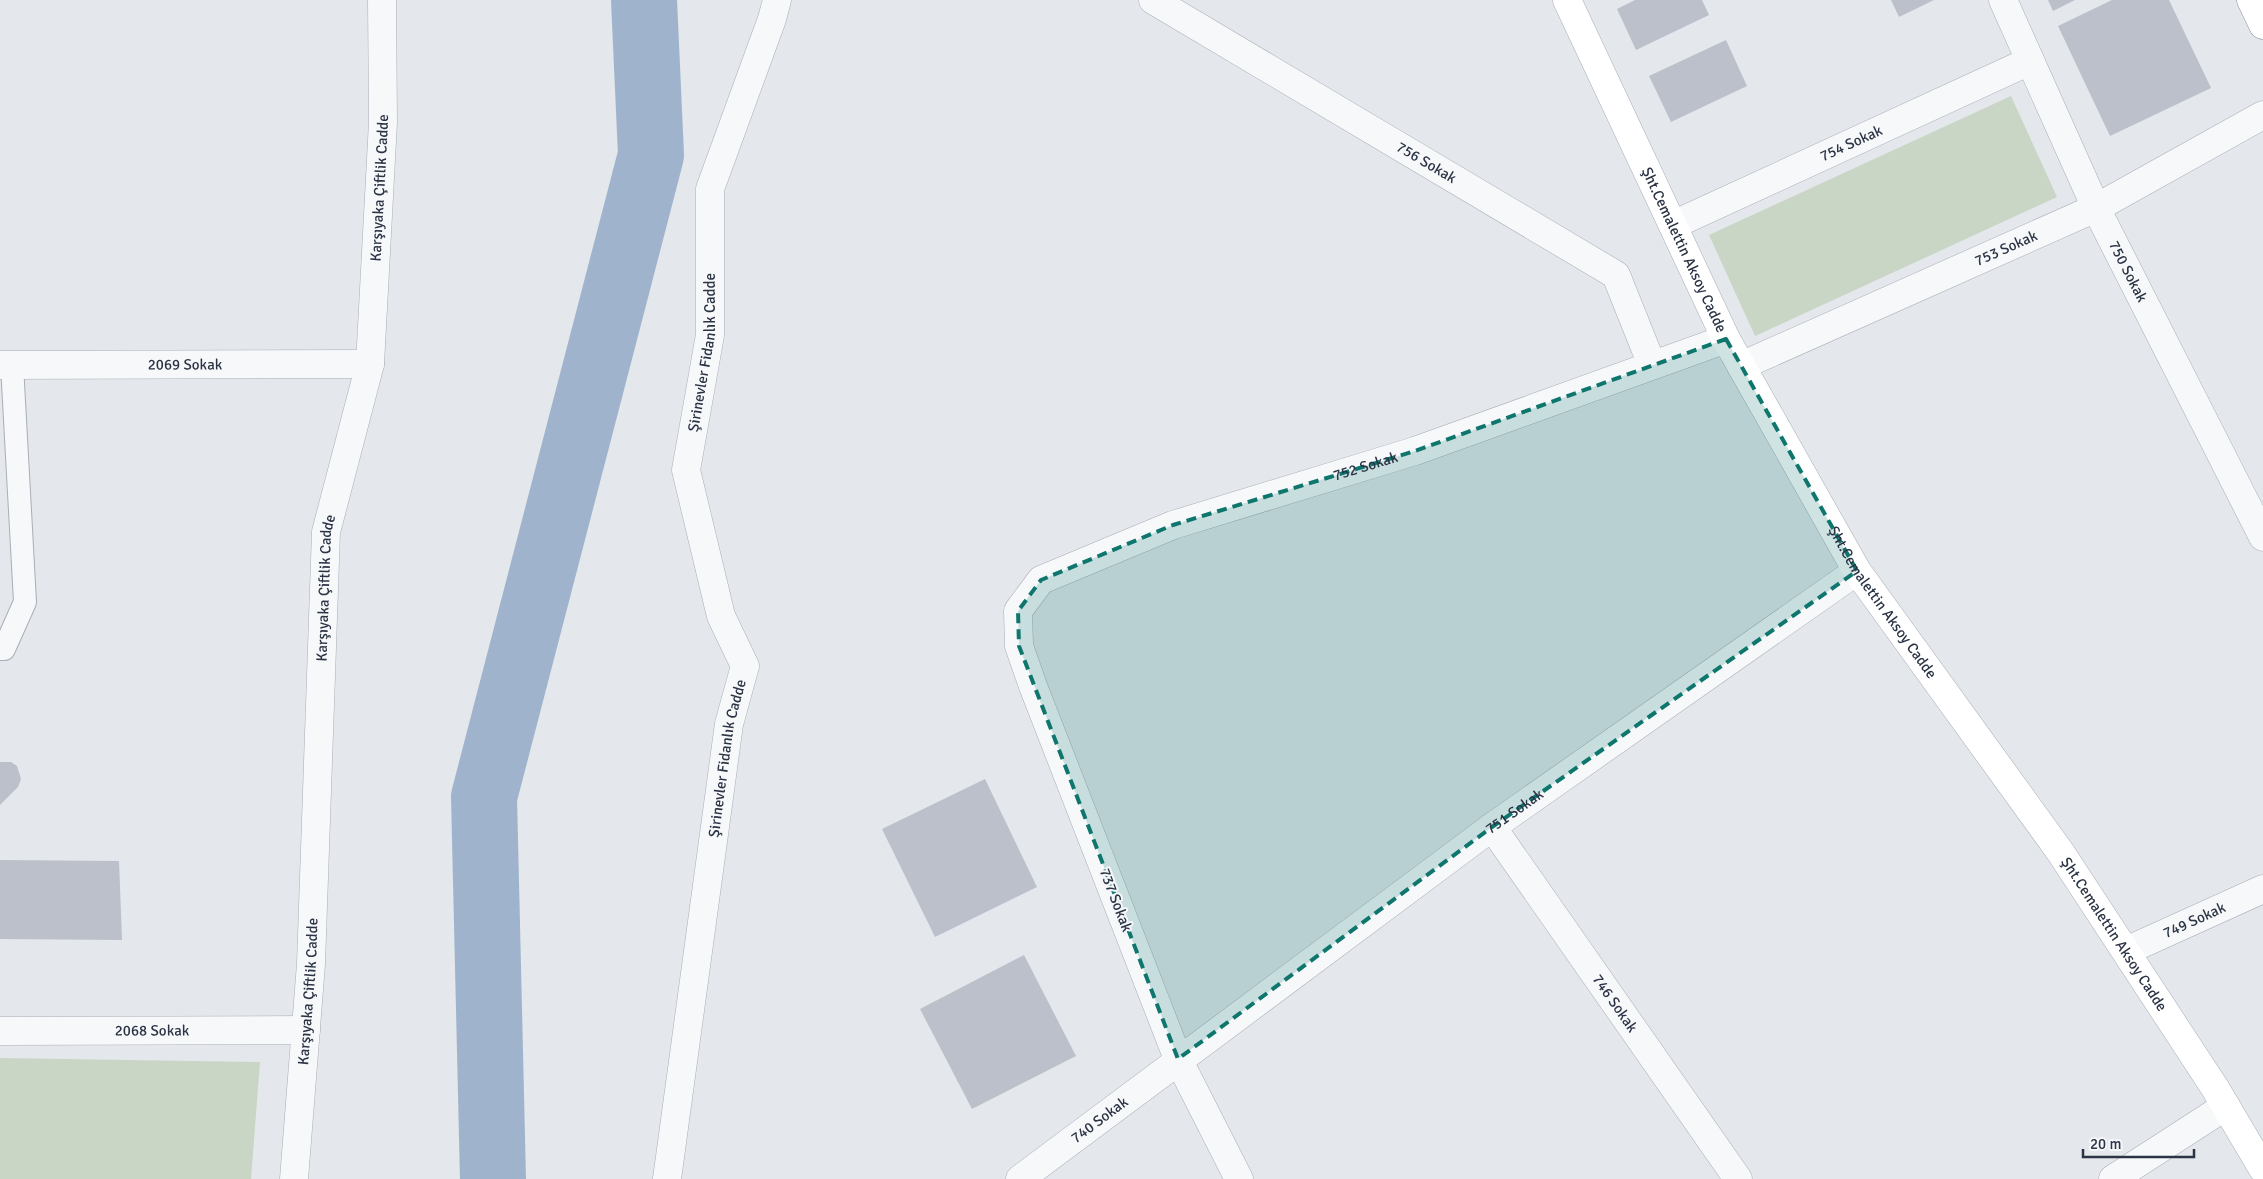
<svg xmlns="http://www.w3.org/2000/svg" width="2263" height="1179" viewBox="0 0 2263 1179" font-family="Signika,sans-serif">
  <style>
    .green { fill: #c9d6c5 }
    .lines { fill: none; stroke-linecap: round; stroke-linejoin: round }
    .river { stroke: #9fb4cc; stroke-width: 66 }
    .building { fill: #bbc0ca }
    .lane-casing { stroke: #a9aeb7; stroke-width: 24 }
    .street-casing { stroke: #a9aeb7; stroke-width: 29 }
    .secondary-casing { stroke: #a9aeb7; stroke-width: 29 }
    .highway-casing { stroke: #8b94a3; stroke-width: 29 }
    .lane { stroke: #f7f8fa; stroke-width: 22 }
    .street { stroke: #f7f8fa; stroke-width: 28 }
    .secondary { stroke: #fff; stroke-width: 28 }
    .highway { stroke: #fff; stroke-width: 28 }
    .marked { fill: #0f766e; fill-opacity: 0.2; stroke: #0f766e; stroke-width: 4; stroke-dasharray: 10 6; stroke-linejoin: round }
    .labels { text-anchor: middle; stroke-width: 4; stroke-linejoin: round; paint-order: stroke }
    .street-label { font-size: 15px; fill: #2b3445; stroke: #f4f6f9 }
  </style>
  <rect width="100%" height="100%" fill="#e4e7ec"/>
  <path class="green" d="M2011,96L2057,197L1755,336L1709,235Z
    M0,1058L260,1062L251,1179H0Z"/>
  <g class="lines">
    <path class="river" d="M493,1179L484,797L651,155L644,0"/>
  </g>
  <path class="building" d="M1635,0H1702L1709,15L1636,50L1617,9Z
    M1891,0H1934L1899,17Z
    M2048,0H2075L2053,11Z
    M2112,0H2169L2211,88L2110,136L2058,26Z
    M1726,40L1747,86L1671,122L1649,76Z
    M0,762H11L17,766L21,779L18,787L0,805Z
    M985,779L1037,887L935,937L882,829Z
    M0,860L119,861L122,940L0,939Z
    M1024,955L1076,1056L972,1109L920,1009Z"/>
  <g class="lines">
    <defs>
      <path id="lane" d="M0,649H4L25,602L12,365"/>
      <g id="street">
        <path id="s1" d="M1153,0L1616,275L1652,365"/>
        <path id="s2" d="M2003,0L2096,208L2263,537"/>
        <path id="s3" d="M1673,225L2030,61"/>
        <path id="s4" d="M0,365L370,364"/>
        <path id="s5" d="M1741,366L2096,208L2263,115"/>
        <path id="s6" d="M1492,827L1738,1179"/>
        <path id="s7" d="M2126,951L2263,889"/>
        <path id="s8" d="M0,1031L306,1030"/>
        <path id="s9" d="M294,1179L311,964L326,532L370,364L383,122L382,0"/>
        <path id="s10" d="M667,1179L729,724L745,666L721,616L686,470L710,335V189L772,19L777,0"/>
        <path id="s11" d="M1020,1179L1492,827L1857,571"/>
        <path id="s12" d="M1239,1179L1178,1059L1033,686L1019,646L1018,611L1041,580L1173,525L1415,451L1726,339"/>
        <path d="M2113,1179L2226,1106"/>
      </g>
      <g id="secondary">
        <path id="s13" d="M1567,0L1726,339L1857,571L2061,853L2215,1088L2263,1169"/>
      </g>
      <path id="highway" d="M2251,0L2263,25"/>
    </defs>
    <use href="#lane" class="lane-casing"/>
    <use href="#street" class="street-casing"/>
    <use href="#secondary" class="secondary-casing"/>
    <use href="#highway" class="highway-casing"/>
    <use href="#lane" class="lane"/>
    <use href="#street" class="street"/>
    <use href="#secondary" class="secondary"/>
    <use href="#highway" class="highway"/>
  </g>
  <path class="marked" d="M1726,339L1857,571L1492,827L1178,1059L1019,646L1018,611L1041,580L1173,525L1415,451Z"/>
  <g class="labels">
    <g class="street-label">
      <text dy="5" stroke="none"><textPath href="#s3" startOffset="196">754 Sokak</textPath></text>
      <text dy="5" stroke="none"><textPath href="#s1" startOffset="318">756 Sokak</textPath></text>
      <text dy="5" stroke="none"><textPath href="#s9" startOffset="998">Karşıyaka Çiftlik Cadde</textPath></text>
      <text dy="5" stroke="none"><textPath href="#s5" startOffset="290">753 Sokak</textPath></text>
      <text dy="5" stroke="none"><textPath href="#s13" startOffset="276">Şht.Cemalettin Aksoy Cadde</textPath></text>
      <text dy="5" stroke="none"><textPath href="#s2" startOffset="299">750 Sokak</textPath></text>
      <text dy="5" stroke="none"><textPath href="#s10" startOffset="844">Şirinevler Fidanlık Cadde</textPath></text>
      <text dy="5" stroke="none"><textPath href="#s4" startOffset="185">2069 Sokak</textPath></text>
      <text dy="5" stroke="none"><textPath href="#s12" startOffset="995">752 Sokak</textPath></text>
      <text dy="5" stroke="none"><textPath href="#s9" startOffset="592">Karşıyaka Çiftlik Cadde</textPath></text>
      <text dy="5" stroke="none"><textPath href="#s13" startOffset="681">Şht.Cemalettin Aksoy Cadde</textPath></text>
      <text dy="5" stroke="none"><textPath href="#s10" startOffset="425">Şirinevler Fidanlık Cadde</textPath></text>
      <text dy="5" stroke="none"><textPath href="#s11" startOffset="616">751 Sokak</textPath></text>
      <text transform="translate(1116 900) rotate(69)" y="5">737 Sokak</text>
      <text dy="5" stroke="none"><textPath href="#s7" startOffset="75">749 Sokak</textPath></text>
      <text dy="5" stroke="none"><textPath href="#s13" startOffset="1086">Şht.Cemalettin Aksoy Cadde</textPath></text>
      <text dy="5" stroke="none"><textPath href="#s9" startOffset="188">Karşıyaka Çiftlik Cadde</textPath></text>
      <text dy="5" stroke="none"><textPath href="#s6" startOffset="215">746 Sokak</textPath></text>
      <text dy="5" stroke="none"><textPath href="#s8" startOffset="152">2068 Sokak</textPath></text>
      <text dy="5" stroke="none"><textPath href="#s11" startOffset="99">740 Sokak</textPath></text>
    </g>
  </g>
  <path d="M2083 1149v8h111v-8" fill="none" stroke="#2b3445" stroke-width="2.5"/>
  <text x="2090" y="1149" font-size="15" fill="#2b3445" stroke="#f4f6f9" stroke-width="4" paint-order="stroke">20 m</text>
</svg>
